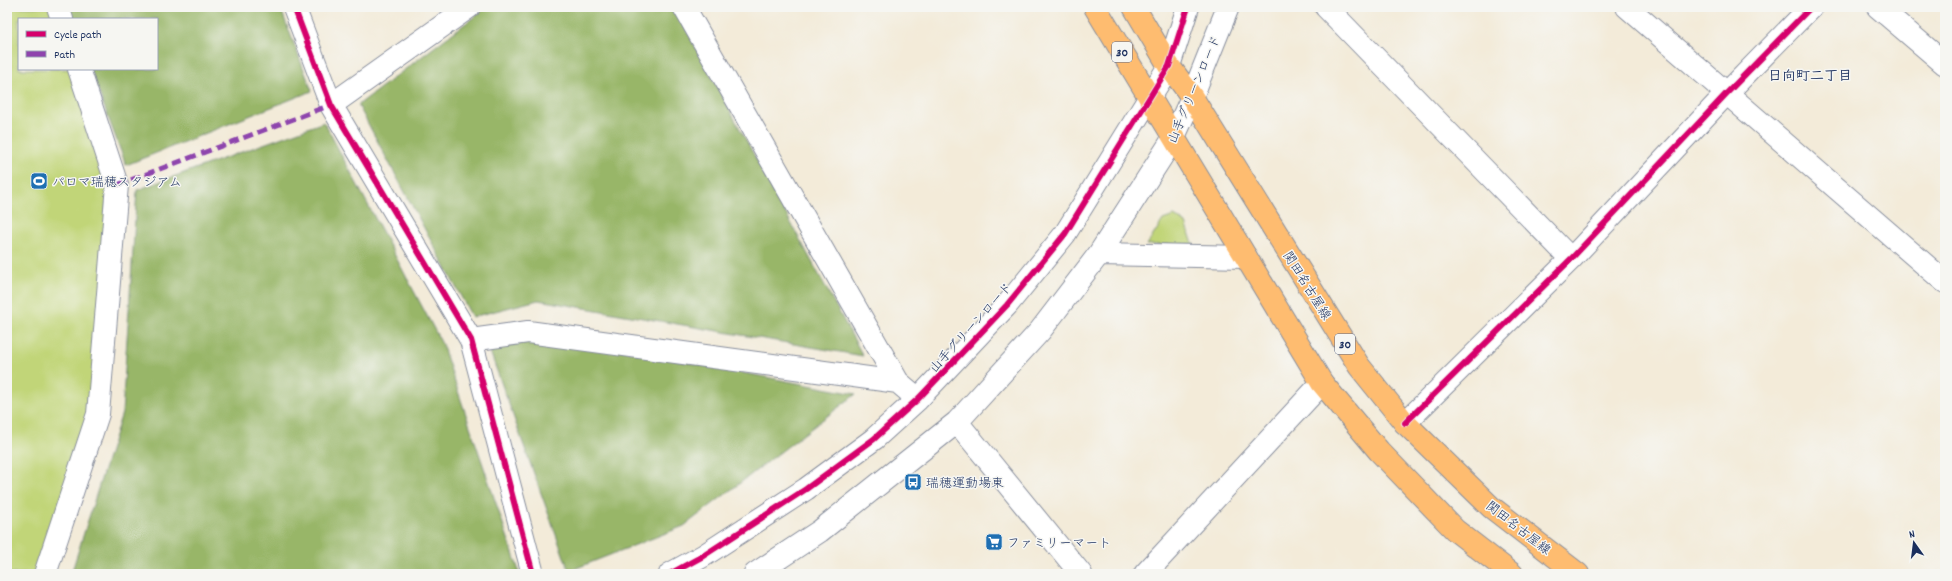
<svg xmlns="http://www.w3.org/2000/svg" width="1952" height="581" viewBox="0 0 1952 581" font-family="Dekko,'Klee One',sans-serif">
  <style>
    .green { fill: #c1d578; stroke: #6e826b }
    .forest { fill: #98b668; stroke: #5a7263 }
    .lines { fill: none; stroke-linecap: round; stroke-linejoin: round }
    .minor-casing { stroke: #878d9c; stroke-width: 24 }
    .major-casing { stroke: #878d9c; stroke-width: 24 }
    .minor { stroke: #fff; stroke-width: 22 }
    .major { stroke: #febc70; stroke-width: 22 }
    .quiet { stroke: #8e44ad; stroke-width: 5; stroke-dasharray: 10 5; stroke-linecap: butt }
    .cycleway-casing { stroke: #f6f6f2; stroke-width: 8 }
    .cycleway { stroke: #d6006c; stroke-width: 6 }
    .labels { text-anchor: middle; stroke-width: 3; stroke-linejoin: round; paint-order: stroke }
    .shield { fill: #f6f6f2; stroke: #5d6b8a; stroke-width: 1 }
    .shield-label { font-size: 12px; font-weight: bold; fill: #1b2f5e }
    .street-label { font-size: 13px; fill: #1b2f5e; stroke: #f6f6f2 }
    .poi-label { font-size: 13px; fill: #1b2f5e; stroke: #f6f6f2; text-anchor: start }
    .neighbourhood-label { font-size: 14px; font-weight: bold; fill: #1b2f5e; stroke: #f6f6f2 }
  </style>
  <rect width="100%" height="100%" fill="#f6f6f2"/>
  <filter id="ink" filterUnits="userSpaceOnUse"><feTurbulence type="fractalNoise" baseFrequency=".025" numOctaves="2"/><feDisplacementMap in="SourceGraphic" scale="8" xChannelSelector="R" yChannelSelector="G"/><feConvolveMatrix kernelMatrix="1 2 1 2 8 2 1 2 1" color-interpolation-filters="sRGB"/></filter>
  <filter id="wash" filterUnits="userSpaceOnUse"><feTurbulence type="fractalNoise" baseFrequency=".012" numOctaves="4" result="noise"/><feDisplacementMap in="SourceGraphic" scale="16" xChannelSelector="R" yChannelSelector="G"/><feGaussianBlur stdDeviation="0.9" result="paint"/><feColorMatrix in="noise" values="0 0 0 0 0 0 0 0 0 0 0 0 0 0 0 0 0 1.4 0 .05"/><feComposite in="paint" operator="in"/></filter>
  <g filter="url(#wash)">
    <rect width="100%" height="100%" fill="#f3ebd9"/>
    <path class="green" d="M7,7H58L62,19H19V69H79L117,185L98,414L45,574H7Z
      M1174,216L1186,223L1193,244L1147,245L1163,220Z"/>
    <path class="forest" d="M67,7H280L312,91L126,165L90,69H157V19H71Z
      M487,7H674L863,356L538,300L472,317L358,105Z
      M324,122L442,344L520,574H71L122,413L137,190Z
      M541,335L856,394L684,526L569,571L488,346Z"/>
  </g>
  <g filter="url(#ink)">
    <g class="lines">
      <defs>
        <path id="minor" d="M58,7L62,19
          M294,7L331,105L471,340L533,574
          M684,7L898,382L918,399
          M1326,7L1571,259
          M1627,7L1945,282
          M1878,7L1945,64
          M331,105L469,7
          M1099,254L1246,257
          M471,340L528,332L898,382
          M957,422L1081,574
          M1405,423L1571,259L1726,94L1811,7
          M45,574L98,414L117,185L79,69
          M670,574L703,556L806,489L874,439L918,399L1007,305L1065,234L1169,66L1188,7
          M755,574L820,531L957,422L1040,331L1099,254L1173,139L1192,97L1228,7
          M1145,574L1322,383"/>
        <path id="major" d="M1095,7L1322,383L1379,451L1455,530L1512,574
          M1134,7L1169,66L1192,97L1359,366L1405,423L1491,507L1578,574"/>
      </defs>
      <use href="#minor" class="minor-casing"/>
      <use href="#major" class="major-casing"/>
      <use href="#minor" class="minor"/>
      <use href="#major" class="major"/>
      <path class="quiet" d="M117,185L331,105"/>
      <defs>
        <path id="cycleway" d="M294,7L331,105L471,340L533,574
          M1405,423L1571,259L1726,94L1811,7
          M670,574L703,556L806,489L874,439L918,399L1007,305L1065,234L1169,66L1188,7"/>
      </defs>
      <use href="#cycleway" class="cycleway-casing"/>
      <use href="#cycleway" class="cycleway"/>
    </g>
  </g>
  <defs>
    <symbol id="stadium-square" viewBox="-11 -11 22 22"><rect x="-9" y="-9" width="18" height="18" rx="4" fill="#1f6fb2" stroke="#f6f6f2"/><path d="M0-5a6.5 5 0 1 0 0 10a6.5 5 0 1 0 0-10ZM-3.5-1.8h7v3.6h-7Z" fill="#fff"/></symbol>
    <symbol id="bus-square" viewBox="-11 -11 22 22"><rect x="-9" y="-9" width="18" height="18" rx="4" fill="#1f6fb2" stroke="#f6f6f2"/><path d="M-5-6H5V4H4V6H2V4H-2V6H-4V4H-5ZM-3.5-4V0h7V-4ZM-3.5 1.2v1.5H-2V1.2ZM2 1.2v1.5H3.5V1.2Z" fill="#fff"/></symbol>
    <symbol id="supermarket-square" viewBox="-11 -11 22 22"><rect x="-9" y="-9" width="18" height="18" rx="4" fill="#1f6fb2" stroke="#f6f6f2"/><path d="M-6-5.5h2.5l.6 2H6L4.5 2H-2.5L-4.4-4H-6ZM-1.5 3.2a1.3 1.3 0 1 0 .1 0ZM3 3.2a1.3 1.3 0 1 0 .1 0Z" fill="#fff"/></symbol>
  </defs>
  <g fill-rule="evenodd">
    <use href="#stadium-square" x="29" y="171" width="20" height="20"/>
    <use href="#bus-square" x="903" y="472" width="20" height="20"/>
    <use href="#supermarket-square" x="984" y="532" width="20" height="20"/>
  </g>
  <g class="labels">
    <g class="shield">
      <rect x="1112" y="42" width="20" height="20" rx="3"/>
      <rect x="1335" y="334" width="20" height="20" rx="3"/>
    </g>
    <g class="shield-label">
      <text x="1122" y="56">30</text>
      <text x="1345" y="348">30</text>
    </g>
    <g class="street-label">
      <text transform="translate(1193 89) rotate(-67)" y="5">山手グリーンロード</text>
      <text transform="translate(1308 285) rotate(58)" y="5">関田名古屋線</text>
      <text transform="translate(970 327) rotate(-48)" y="5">山手グリーンロード</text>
      <text transform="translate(1519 527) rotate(38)" y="5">関田名古屋線</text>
    </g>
    <g class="poi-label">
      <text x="52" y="186">パロマ瑞穂スタジアム</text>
      <text x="926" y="487">瑞穂運動場東</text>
      <text x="1007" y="547">ファミリーマート</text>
    </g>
    <g class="neighbourhood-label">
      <text x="1810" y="80">日向町二丁目</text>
    </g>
  </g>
  <rect width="1952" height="581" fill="none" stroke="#f6f6f2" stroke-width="24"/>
  <rect x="18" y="18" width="140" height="52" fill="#f6f6f2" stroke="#9ea6b7"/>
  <rect x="26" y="31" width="20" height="6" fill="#d6006c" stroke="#9ea6b7"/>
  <text x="54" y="38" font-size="12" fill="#1b2f5e">Cycle path</text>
  <rect x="26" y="51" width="20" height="6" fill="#8e44ad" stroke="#9ea6b7"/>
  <text x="54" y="58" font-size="12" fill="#1b2f5e">Path</text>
  <g transform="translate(1914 543) rotate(346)" stroke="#f6f6f2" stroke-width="3" paint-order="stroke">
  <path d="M0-3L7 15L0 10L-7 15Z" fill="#1b2f5e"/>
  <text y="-6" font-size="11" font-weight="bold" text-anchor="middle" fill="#1b2f5e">N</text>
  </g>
</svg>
